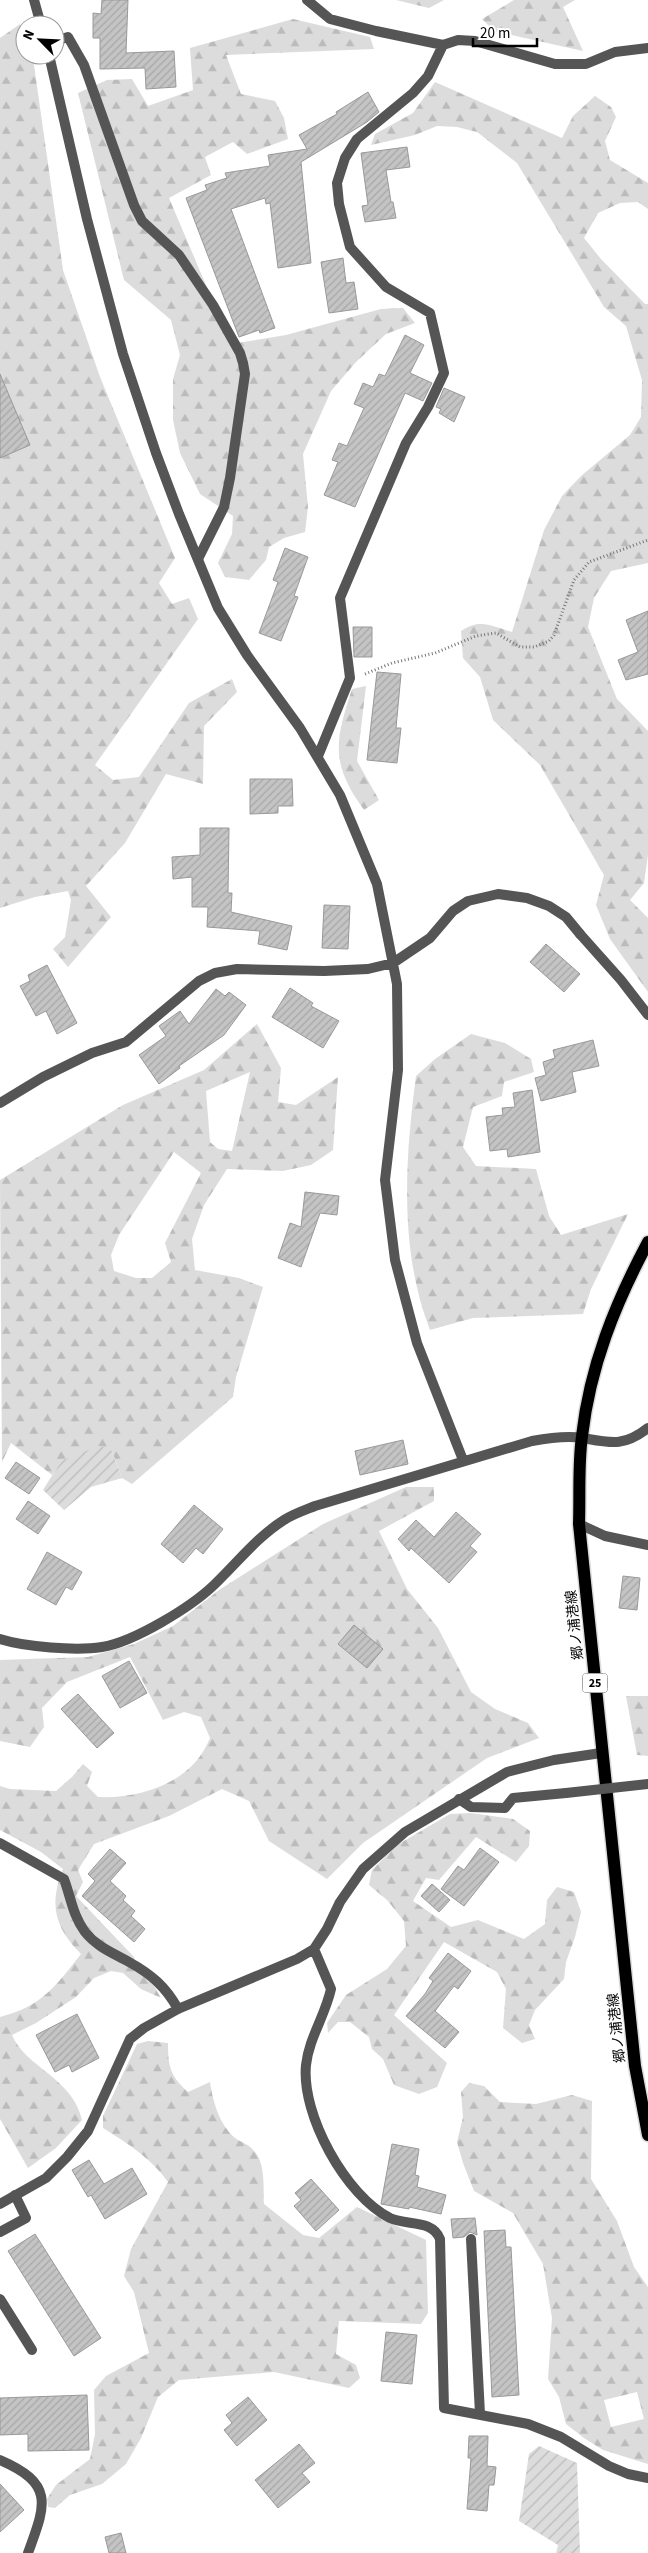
<svg xmlns="http://www.w3.org/2000/svg" width="648" height="2553" viewBox="0 0 648 2553" font-family="'Source Sans 3','Noto Sans JP',sans-serif">
  <style>
    .forest { fill: url(#forest-firs); fill-rule: evenodd }
    .garden { fill: url(#garden-furrows) }
    .building { fill: url(#building-hatch); stroke: #999 }
    .lines { fill: none; stroke-linecap: round; stroke-linejoin: round }
    .primary-casing { stroke: #dbdbdb; stroke-width: 15 }
    .path { stroke: #777; stroke-width: 3; stroke-dasharray: 1 2.5; stroke-linecap: butt }
    .service { stroke: #555; stroke-width: 10 }
    .minor { stroke: #555; stroke-width: 10 }
    .tertiary { stroke: #555; stroke-width: 10 }
    .primary { stroke: #000; stroke-width: 12 }
    .service-bridge { stroke: #555; stroke-width: 10 }
    .labels { text-anchor: middle; stroke-width: 4; stroke-linejoin: round; paint-order: stroke }
    .shield { fill: #fff; stroke: #4c4c4c; stroke-width: 1 }
    .shield-label { font-size: 12px; font-weight: bold; fill: #000 }
    .street-label { font-size: 14px; fill: #000; stroke: #fff }
  </style>
  <defs>
    <pattern id="forest-firs" width="22" height="20" patternUnits="userSpaceOnUse" patternTransform="scale(1.25)"><rect width="22" height="20" fill="#dcdcdc"/><path d="M5 1l3.5 6h-7zM16 11l3.5 6h-7z" fill="#bbb"/></pattern>
    <pattern id="garden-furrows" width="10" height="10" patternUnits="userSpaceOnUse" patternTransform="scale(1.25)"><rect width="10" height="10" fill="#dcdcdc"/><path d="M-1 1l2-2M0 10L10 0M9 11l2-2" fill="none" stroke="#bbb"/></pattern>
    <pattern id="building-hatch" width="6" height="6" patternUnits="userSpaceOnUse" patternTransform="scale(1.25)"><rect width="6" height="6" fill="#c4c4c4"/><path d="M-1 1l2-2M0 6l6-6M5 7l2-2" fill="none" stroke="#a7a7a7"/></pattern>
  </defs>
  <rect width="100%" height="100%" fill="#fff"/>
  <path class="forest" d="M396,0H444L429,8Z
    M514,0H575L563,7L583,51L494,31L482,19Z
    M293,19L370,37L374,49L226,55L241,94L275,101L284,118L288,139L247,154L233,142L205,157L211,175L169,198L231,344L286,335L381,309L403,308L415,323L386,334L356,362L331,391L303,454L308,507L305,532L284,538L269,547L266,560L249,580L225,577L218,563L232,534L233,516L200,494L180,453L173,420V379L180,355L171,320L124,280L78,93L107,80L132,79L148,106L193,90L190,48Z
    M20,24L25,37V55H32L33,58L63,270L100,377L175,558L159,583L172,604L189,598L198,619L95,765L113,780L139,777L189,703L232,679L237,692L204,726L203,784L166,774L125,843L86,886L111,917L68,967L53,949L65,937L71,900L68,891L35,897L0,908V38Z
    M435,82L562,138L573,116L595,96L611,107L616,117L605,141L610,160L648,183V209L638,202L620,203L598,213L584,238L601,259L645,304H648V563L611,571L594,598L588,627L617,699L648,731V855L644,883L630,900L648,918V992L610,939L596,905L604,875L540,765L493,720L480,677L463,658L461,631C481,618 491,626 512,632L544,530L562,496L581,476L630,435L641,417L642,380L626,326L604,307L517,163L477,132L457,127L437,126L415,135L371,145L375,134L413,113Z
    M366,686L357,761L379,800L364,810C330,763 335,741 352,689Z
    M257,1024L281,1068L278,1102L296,1105L338,1077L333,1150L311,1165L283,1171L227,1169L204,1205L192,1239L195,1270L239,1278L263,1287L236,1377L233,1397L132,1484L122,1478L111,1449L61,1461L52,1475L11,1443L2,1462L0,1180L123,1105L204,1070ZM250,1072L232,1151L218,1149L210,1142L206,1091ZM174,1152L201,1173L165,1243L171,1262L152,1278H136L114,1271L111,1255L119,1235Z
    M471,1034L505,1043L531,1059L534,1072L504,1082L502,1096L473,1107L463,1147L476,1166L536,1169L549,1216L561,1235L628,1214L591,1289L583,1314L473,1318L430,1330C399,1251 405,1159 416,1076L435,1059Z
    M406,1487H434V1501L379,1531L407,1589L438,1628L471,1692L495,1709L528,1723L539,1738L487,1758L363,1843L327,1879L269,1841L249,1801L222,1789L169,1816L94,1844L78,1870L83,1882L76,1896L134,1957L139,1972L154,1986L161,1998L141,1989L123,1973L111,1971L94,1978L76,1997L36,2023L12,2035C26,2068 72,2077 82,2120L56,2148L28,2168L0,2119V2017C42,2006 55,1987 81,1954C54,1927 49,1904 63,1869L41,1852L0,1830V1786L10,1789L56,1791L72,1777L83,1764L92,1772L87,1786L98,1797C142,1799 193,1782 210,1738L201,1717L184,1712L163,1720L130,1657L67,1682L42,1708L44,1727L30,1747L0,1741V1660L88,1657L134,1644L173,1626L219,1590L323,1524Z
    M626,1696H648V1756L637,1755Z
    M470,1813L513,1819L530,1831L529,1846L516,1862L476,1837L439,1880L426,1878L413,1901L451,1927L478,1920L524,1939L545,1924L547,1900L557,1887L574,1892L581,1912L575,1937L566,1962L564,1979L535,2010L529,2025L535,2039L522,2043L503,2028L506,1989L497,1972L444,1942L394,2015L447,2063L437,2087L419,2094L394,2085L383,2059L372,2049L369,2037L350,2022H338L328,2033L327,2023L346,1995L387,1969L406,1946L404,1921L387,1900L369,1885L372,1870L397,1845L450,1814Z
    M148,2041L168,2043C168,2066 170,2076 188,2092L210,2082C213,2102 219,2124 235,2138C241,2142 250,2145 254,2151C266,2164 263,2188 264,2204L303,2235L319,2238L357,2207L426,2240L428,2313L421,2324L339,2321L336,2354L356,2365L360,2378L349,2388L274,2372L179,2380L158,2397L141,2438L126,2464L102,2484L70,2495L55,2508L48,2507L47,2499L56,2485L90,2459L95,2434L94,2390L106,2376L149,2353L134,2292L124,2276L131,2249L168,2182C152,2159 127,2143 103,2128V2116L137,2044Z
    M469,2083L484,2086L500,2102L536,2104L572,2095L592,2101L591,2179L617,2221L634,2267L648,2287V2464L603,2450L584,2438L566,2424L559,2397L548,2379L552,2318L543,2264L513,2213L474,2191L463,2163L457,2142L463,2117L461,2092ZM637,2392L644,2419L611,2427L604,2400Z"/>
  <path class="garden" d="M99,1446L111,1449L122,1478L91,1487L64,1510L43,1490L61,1461Z
    M539,2446L577,2463L580,2553H556L558,2545L519,2521L529,2454Z"/>
  <path class="building" d="M102,0H128L126,53L174,51L176,87L146,89L145,68L100,69V38H93V13L101,14Z
    M368,92L379,112L367,122L301,162L311,263L278,268L270,203L266,204L265,198L231,209L275,328L260,333L259,330L239,337L186,198L207,190L205,185L227,178L225,173L270,166L268,155L307,149L299,135L337,114L336,112Z
    M407,147L410,167L386,170L391,202H393L396,218L365,222L362,206L368,205L361,153Z
    M343,258L346,283L354,282L358,309L329,313L321,262Z
    M405,335L424,345L410,373L432,383L423,401L405,393L355,507L324,495L338,462L332,460L339,443L347,446L364,408L354,404L363,383L373,387L379,374L385,376Z
    M0,374L30,445L0,458Z
    M444,388L465,397L454,422L439,413L441,409L436,407Z
    M285,548L308,557L294,596L298,597L281,641L259,633L278,582L273,580Z
    M648,611V674L626,680L618,660L638,652L626,620Z
    M353,627H372V657H354Z
    M377,672L401,674L396,728H401L397,763L367,760Z
    M250,779H292L293,806H278V813L250,814Z
    M200,828H229L228,893H232L231,912L292,926L287,950L258,944L260,931L207,927L208,907H192V877L173,879L172,857L200,855Z
    M324,905L350,906L348,949L322,948Z
    M546,944L580,974L564,992L530,962Z
    M47,965L77,1023L57,1034L46,1011L36,1016L20,986L30,981L28,975Z
    M290,988L313,1003L311,1006L339,1021L323,1048L272,1017Z
    M216,989L225,996L229,992L246,1005L224,1035L179,1066L180,1068L159,1084L139,1055L166,1036L159,1026L180,1011L189,1024Z
    M593,1040L599,1066L572,1072L576,1092L541,1101L535,1078L546,1075L543,1062L555,1058L553,1050Z
    M532,1090L540,1152L508,1157L507,1149L490,1151L486,1117L503,1115L502,1108L515,1107L513,1093Z
    M305,1192L339,1196L337,1215L320,1213L301,1267L278,1258L290,1223L301,1227Z
    M403,1440L408,1464L360,1475L355,1451Z
    M16,1462L40,1478L29,1494L5,1478Z
    M28,1501L50,1516L38,1534L16,1519Z
    M194,1505L223,1529L203,1554L196,1548L183,1563L161,1544Z
    M456,1512L481,1534L470,1546L477,1552L449,1583L411,1548L409,1551L398,1539L416,1520L434,1537Z
    M47,1552L82,1572L72,1590L66,1587L56,1605L27,1589Z
    M623,1576L640,1578L637,1610L619,1608Z
    M354,1625L383,1649L367,1668L338,1644Z
    M129,1661L147,1693L120,1708L102,1676Z
    M78,1694L114,1733L97,1748L61,1709Z
    M480,1848L499,1862L464,1906L441,1889L458,1866L464,1870Z
    M110,1849L126,1863L110,1881L126,1896L123,1900L135,1911L131,1916L145,1929L134,1942L82,1896L95,1881L88,1874Z
    M432,1884L450,1900L439,1912L421,1896Z
    M448,1953L471,1971L458,1989L454,1986L435,2011L459,2032L445,2048L406,2016L425,1994L433,1981L429,1978Z
    M77,2014L99,2058L72,2072L69,2065L55,2072L36,2035Z
    M392,2144L419,2149L415,2175L419,2176L417,2187L446,2195L441,2214L409,2207V2209L381,2204Z
    M89,2160L104,2184L132,2168L147,2194L105,2219L91,2195L88,2197L72,2170Z
    M311,2179L339,2210L316,2231L294,2206L301,2200L295,2193Z
    M475,2218L477,2235L470,2232L464,2237L453,2238L451,2219Z
    M505,2230L506,2247H511L519,2395L492,2397L484,2231Z
    M35,2234L101,2338L74,2356L8,2251Z
    M386,2332L417,2335L412,2384L381,2381Z
    M87,2395L89,2450L28,2451V2434L0,2435V2398Z
    M248,2397L267,2420L237,2446L224,2430L232,2423L226,2415Z
    M469,2436H488L487,2466L496,2467L494,2485H489L487,2511L467,2509L471,2458H468Z
    M299,2444L315,2463L302,2473L310,2482L278,2508L255,2480Z
    M0,2484L24,2510L0,2532Z
    M121,2533L126,2553H109L105,2537Z"/>
  <g class="lines">
    <defs>
      <path id="primary" d="M648,1242C615,1304 590,1366 582,1436C578,1465 580,1495 579,1524L635,2066L648,2135"/>
    </defs>
    <use href="#primary" class="primary-casing"/>
    <path class="path" d="M365,674L392,663L435,653L476,636L496,633L520,647H534L549,641L554,635L574,580L589,562L648,540"/>
    <path class="service" d="M55,41L68,37L84,65L134,205L142,221L179,255L213,305L240,353L243,363L245,374L230,478L224,507L198,559
      M459,1799L471,1807L505,1808L513,1798L566,1793
      M0,2232L26,2218L15,2195
      M471,2239L480,2414
      M0,2299L32,2350"/>
    <path class="minor" d="M34,0L41,25
      M307,0L330,19L376,31L443,45L458,40L475,41L555,64H586L615,52L648,48
      M49,55L87,219L123,354L156,453L179,514L218,608L247,655L300,728L340,795L377,884L397,984L398,1070L385,1180L395,1260L417,1343L463,1460
      M318,756L350,678L340,598L406,443L428,407L444,373L430,313L386,287L350,247L339,204L337,183L345,158L357,139L413,93L428,76L443,45
      M0,1103L43,1077L92,1053L126,1042L199,981L215,973L237,969L324,971L368,969L393,963L430,938L453,911L468,901L498,894L527,898L549,906L566,917L580,934
      M579,1524L605,1536L648,1545
      M0,1639C25,1647 76,1651 102,1647C134,1642 191,1607 214,1585C237,1563 257,1537 284,1520C293,1514 305,1510 315,1506L532,1441C548,1438 566,1435 583,1438C611,1443 624,1447 648,1428
      M0,1843L64,1879C71,1898 73,1916 85,1932C97,1947 113,1953 129,1962C151,1974 166,1987 178,2009
      M314,1949L331,1989C325,2016 309,2038 306,2065C301,2115 346,2196 390,2218C407,2226 432,2219 440,2239L444,2408L528,2424L561,2437L609,2466L628,2474L648,2478
      M0,2204L46,2178L67,2157L88,2131L130,2039L144,2028L178,2009L297,1959L314,1949L327,1929L340,1902L363,1869L405,1832L507,1772L554,1760L601,1753
      M0,2460C56,2484 45,2506 28,2553"/>
    <path class="tertiary" d="M580,934L621,980L648,1015"/>
    <use href="#primary" class="primary"/>
    <path class="service-bridge" d="M566,1793L648,1784"/>
  </g>
  <g class="labels">
    <rect class="shield" x="582.5" y="1673.5" width="25" height="19" rx="4"/>
    <g class="shield-label">
      <text x="595" y="1687">25</text>
    </g>
    <g class="street-label">
      <text transform="translate(574 1625) rotate(-96)" y="5">郷ノ浦港線</text>
      <text transform="translate(616 2028) rotate(-96)" y="5">郷ノ浦港線</text>
    </g>
  </g>
  <g transform="translate(40 40) rotate(294)"><circle r="24" fill="#ffffff" stroke="#999999"/>
  <path d="M0-4L9 19L0 12L-9 19Z" fill="#000000"/>
  <text y="-8" font-size="14" font-weight="bold" text-anchor="middle" fill="#000000">N</text>
  </g>
  <path d="M473 38v8h64v-8" fill="none" stroke="#000000" stroke-width="2.5"/>
  <text x="480" y="38" font-size="15" fill="#000000" stroke="#ffffff" stroke-width="4" paint-order="stroke">20 m</text>
</svg>
